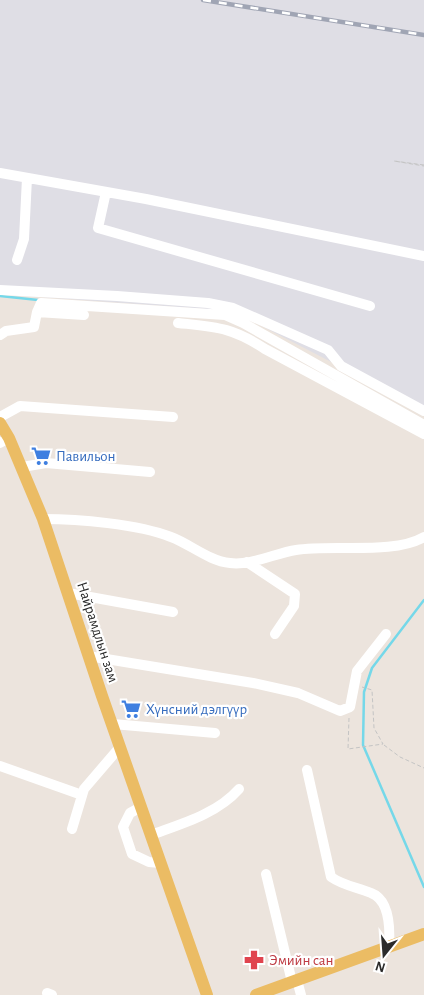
<svg xmlns="http://www.w3.org/2000/svg" width="424" height="995" viewBox="0 0 424 995" font-family="'Alegreya Sans',sans-serif">
  <style>
    .industrial { fill: #dfdee5 }
    .lines { fill: none; stroke-linecap: round; stroke-linejoin: round }
    .stream { stroke: #75d8e9; stroke-width: 2.5 }
    .path { stroke: #c4c4c4; stroke-width: 1; stroke-dasharray: 4 2.5; stroke-linecap: butt }
    .minor { stroke: #fff; stroke-width: 10 }
    .major { stroke: #ebbc64; stroke-width: 12 }
    .rail-casing { stroke: #a0a5b4; stroke-width: 4.5 }
    .rail { stroke: #fff; stroke-width: 2.5; stroke-dasharray: 8; stroke-linecap: butt }
    .labels { text-anchor: middle; stroke-width: 4.5; stroke-linejoin: round; paint-order: stroke }
    .shop-label { font-size: 15px; fill: #366cbe; stroke: #fff; text-anchor: start }
    .street-label { font-size: 15px; fill: #2b2b2b; stroke: #fff }
    .health-label { font-size: 15px; fill: #be3a42; stroke: #fff; text-anchor: start }
  </style>
  <rect width="100%" height="100%" fill="#ece4dd"/>
  <path class="industrial" d="M0,0H424V410L233,311L0,294Z"/>
  <g class="lines">
    <path class="stream" d="M0,296L38,300
      M424,600L372,668L364,692L363,745L424,887"/>
    <path class="path" d="M424,165L394,161L424,166
      M349,718L348,749L383,744L374,728L372,690L362,687
      M384,745L400,757L424,768"/>
    <path class="minor" d="M0,173L146,199L424,256
      M106,192L98,228L370,306
      M17,260L24,239L27,178
      M0,290L117,296L208,303L233,308L328,350L341,366L424,411
      M37,312L41,303L225,315L243,323L424,425
      M178,323C216,327 232,327 265,349L424,434
      M0,335L6,331L34,327L37,312L84,315
      M0,417L20,406L173,417
      M0,443L9,438
      M22,467L46,463L150,472
      M43,519C78,519 138,524 171,537C190,544 209,561 230,563C250,566 276,553 296,550C334,544 393,555 424,537
      M247,562L295,594L294,606L275,634
      M68,593L173,612
      M88,656L253,683L298,693L340,711L350,707L357,671L386,634
      M113,724L215,733
      M0,766L82,795
      M307,770L331,877C344,886 357,887 371,893C390,900 390,930 389,946
      M141,807L130,813L123,827L132,854L149,862L160,863
      M72,829L84,789L120,747
      M151,835C181,824 217,814 239,789
      M266,874L292,982
      M297,980L301,995
      M47,993L52,995"/>
    <path class="major" d="M0,423L9,438L43,519L102,696L207,995
      M256,995L424,934"/>
    <defs>
      <path id="rail" d="M203,0L424,35"/>
    </defs>
    <use href="#rail" class="rail-casing"/>
    <use href="#rail" class="rail"/>
  </g>
  <defs>
    <symbol id="supermarket-bare" viewBox="-9 -9 18 18"><path d="M-6-5.5h2.5l.6 2H6L4.5 2H-2.5L-4.4-4H-6ZM-1.5 3.2a1.3 1.3 0 1 0 .1 0ZM3 3.2a1.3 1.3 0 1 0 .1 0Z" fill="#3f7fe0" stroke="#fff" stroke-width="2.5" paint-order="stroke"/></symbol>
    <symbol id="pharmacy-bare" viewBox="-9 -9 18 18"><path d="M-2-6h4v4h4v4h-4v4h-4v-4h-4v-4h4Z" fill="#e0444e" stroke="#fff" stroke-width="2.5" paint-order="stroke"/></symbol>
  </defs>
  <g fill-rule="evenodd">
    <use href="#supermarket-bare" x="27" y="442" width="28" height="28"/>
    <use href="#supermarket-bare" x="117" y="695" width="28" height="28"/>
    <use href="#pharmacy-bare" x="240" y="946" width="28" height="28"/>
  </g>
  <g class="labels">
    <g class="shop-label">
      <text x="56" y="461">Павильон</text>
      <text x="146" y="714">Хүнсний дэлгүүр</text>
    </g>
    <g class="street-label">
      <text transform="translate(98 632) rotate(72)" y="5">Найрамдлын зам</text>
    </g>
    <g class="health-label">
      <text x="269" y="965">Эмийн сан</text>
    </g>
  </g>
  <g transform="translate(384 955) rotate(197)" stroke="#ffffff" stroke-width="4" paint-order="stroke">
  <path d="M0-4L9 19L0 12L-9 19Z" fill="#2b2b2b"/>
  <text y="-8" font-size="14" font-weight="bold" text-anchor="middle" fill="#2b2b2b">N</text>
  </g>
</svg>
